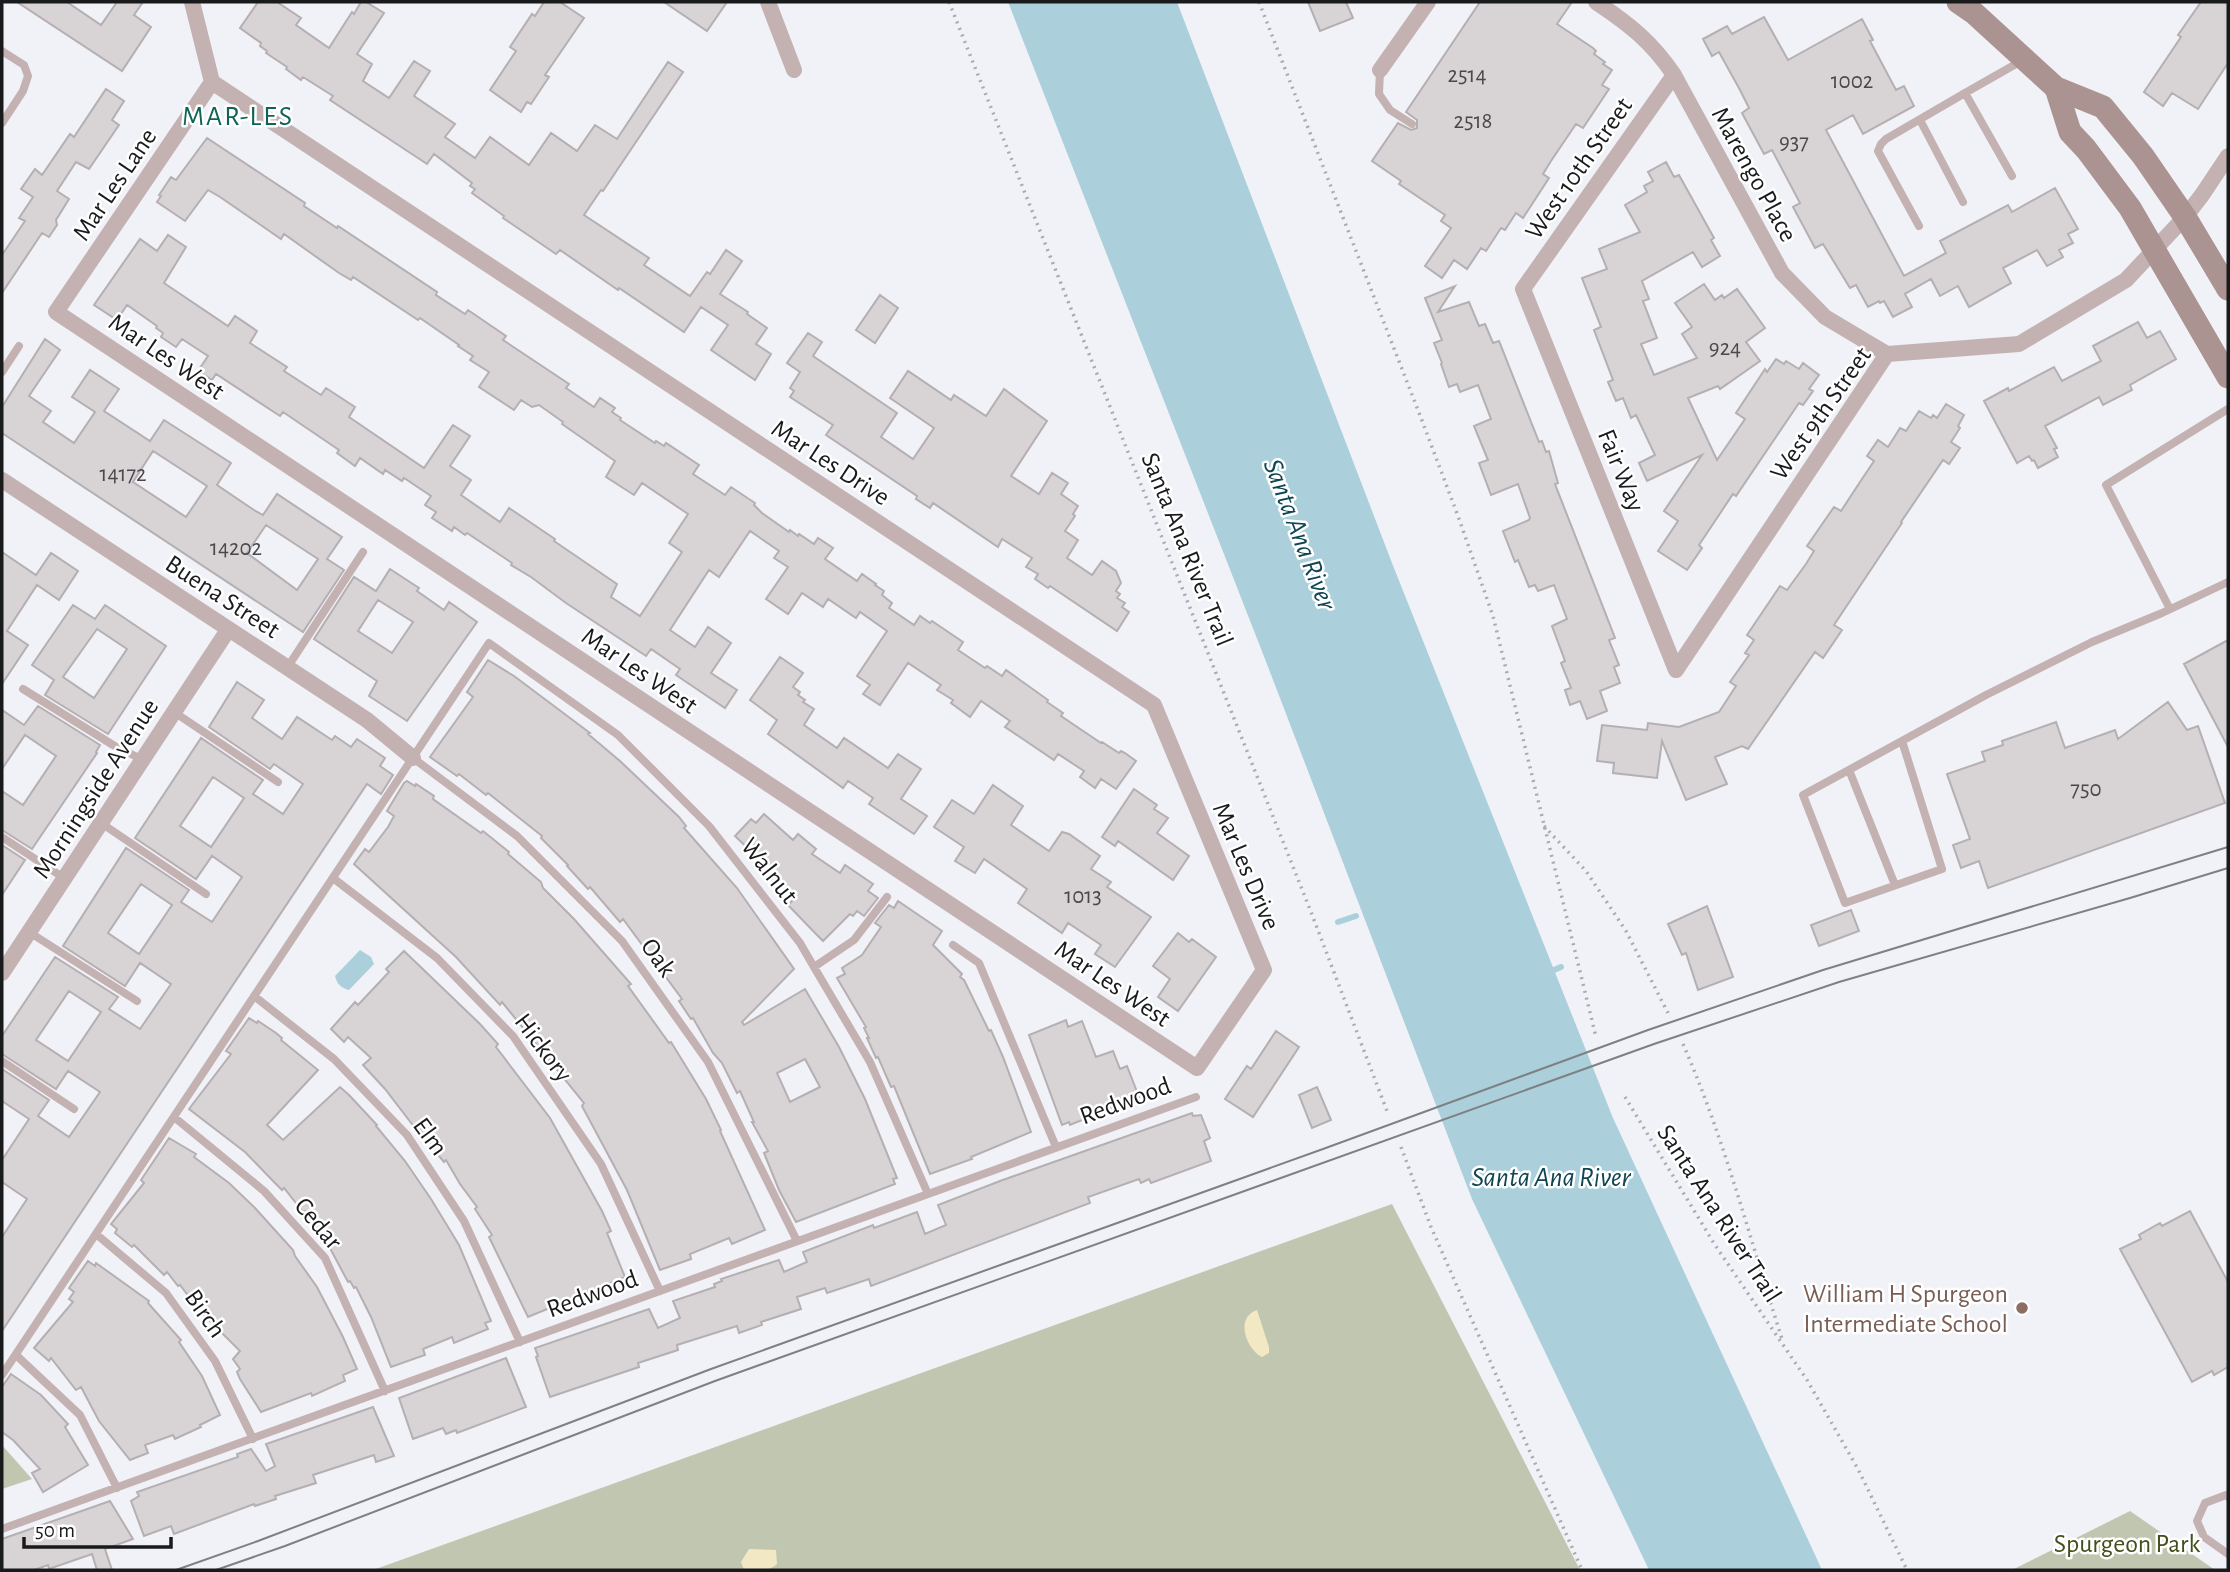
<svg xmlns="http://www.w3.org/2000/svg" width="2230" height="1572" viewBox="0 0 2230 1572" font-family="'Alegreya Sans',sans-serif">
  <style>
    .green { fill: #c0c6af }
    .sand { fill: #f2e8c3 }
    .water { fill: #abd0db }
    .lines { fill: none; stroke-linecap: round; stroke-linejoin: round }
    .stream { stroke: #abd0db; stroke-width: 6 }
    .building { fill: #d8d3d5; stroke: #b5afb2; stroke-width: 2; fill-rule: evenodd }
    .path { stroke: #a9abaf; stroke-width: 3.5; stroke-dasharray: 2 5; stroke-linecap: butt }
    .service { stroke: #c3b2b1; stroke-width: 8 }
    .minor { stroke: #c3b2b1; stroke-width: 16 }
    .secondary { stroke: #ab9391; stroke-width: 23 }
    .tram { stroke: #7e8083; stroke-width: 2 }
    .education-dot { fill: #8d6e63; stroke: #fff; stroke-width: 2.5 }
    .labels { text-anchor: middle; stroke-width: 5; stroke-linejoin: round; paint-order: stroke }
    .number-label { font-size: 23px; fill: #49484a }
    .street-label { font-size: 26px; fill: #191a1c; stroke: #fff }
    .education-label { font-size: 26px; fill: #785e54; stroke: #fff; text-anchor: end }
    .park-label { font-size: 26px; fill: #444e1d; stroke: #fff }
    .neighbourhood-label { font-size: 28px; letter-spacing: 2px; fill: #0d6556; stroke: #fff }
    .water-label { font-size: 28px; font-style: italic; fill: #104552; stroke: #fff }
  </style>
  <rect width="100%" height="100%" fill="#f0f2f7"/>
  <path class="green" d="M1392,1204L1580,1570H373Z
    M2,1445L32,1479L2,1489Z
    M2130,1511L2215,1570H2012Z"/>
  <path class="sand" d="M1257,1310L1269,1347V1353L1262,1357C1247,1350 1234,1318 1257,1310Z
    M749,1549L776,1550L777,1564C769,1572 755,1570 744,1570L741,1562Z"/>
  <path class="water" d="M1008,2H1177L1392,563L1613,1118L1822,1570H1649L1472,1199L1265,659Z
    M360,950L371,957L374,964L349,990C341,988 337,984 335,976Z"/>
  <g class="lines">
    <path class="stream" d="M1338,922L1356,916
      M1547,973L1561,967"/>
  </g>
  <path class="building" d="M17,2H67L101,25L117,2H143L134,15L151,27L122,71Z
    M258,2H277L301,18L296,25L329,48L352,12L354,14L361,2H366L384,13L357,54L372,64L363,81L389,98L414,61L430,71L414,96L455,124L445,137L475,158L490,137L529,165L551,133L577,151L595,125L617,139L668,62L683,72L603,191L601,190L584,215L649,258L644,265L690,296L707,272L710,274L726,250L742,261L720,294L748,312L747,314L767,328L756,344L771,354L755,380L711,350L728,325L701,307L684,332L619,288L618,290L560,250L556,254L503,218L504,216L472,193L475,189L470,186L472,183L434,154L427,164L330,100L333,96L303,77L301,80L286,69L287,67L266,53L267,51L260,46L261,43L240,28Z
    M544,2H560L584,18L545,75L549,77L531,104L527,102L521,112L490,90L516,51L510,47L532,14L535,16Z
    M664,2H727L707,31Z
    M1308,2H1346L1353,18L1320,31Z
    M1480,2H1572L1557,24L1593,48L1596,51L1594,54L1605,62L1603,64L1612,70L1602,85L1609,89L1583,128L1576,124L1551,161L1543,174L1549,178L1523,218L1516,213L1505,230L1501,228L1486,251L1481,248L1467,269L1454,260L1442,278L1425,266L1451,228L1441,221L1445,215L1399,184L1401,181L1372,161L1398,123L1411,130L1417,128V120L1406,112Z
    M2201,2H2228V63L2198,109L2172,93L2163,106L2144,92L2181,37L2178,35Z
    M1764,17L1788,60L1862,19L1873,40L1870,41L1896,90L1904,86L1914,106L1863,134L1853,115L1826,130L1904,276L1946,253L1940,241L2008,205L2012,212L2055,188L2078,229L2068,234L2073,243L2059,250L2063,257L2047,266L2037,250L2003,268L2011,283L1969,307L1958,286L1940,296L1931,279L1905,294L1912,307L1893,317L1884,301L1880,303L1879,301L1868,307L1856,285L1850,288L1823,244L1815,248L1793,207L1800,203L1772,150L1764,154L1742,113L1749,108L1740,90L1719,52L1712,56L1703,39L1727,26L1732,34Z
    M106,89L124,101L112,120L119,125L89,169L76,162L57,191L69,199L56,220L57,225L49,237L42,233L2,293V255L25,221L19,218L33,197L21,189L35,169L42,175L70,134L74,137Z
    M207,138L305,203L304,206L337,228L338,226L437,292L436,295L465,314L468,310L506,336L503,340L569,384L566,388L594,407L600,398L615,408L612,412L621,418L620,420L655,443L656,441L664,446L666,443L699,465L693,474L725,495L731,487L755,503L754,505L762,513L789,532L790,530L798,536L799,534L814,544L818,538L833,548L825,559L857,581L862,574L876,584L875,585L884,591L882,595L892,603L889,608L914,625L920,616L930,623L932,621L963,642L958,650L985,668L987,666L1002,676L1006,670L1048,700L1047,702L1063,713L1061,716L1101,743L1102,742L1119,753L1121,751L1125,753L1136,761L1116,789L1101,779L1095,788L1080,777L1084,771L1058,754L1054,760L1005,727L1010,721L981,701L970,717L951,703L953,700L937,690L941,685L908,663L880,705L863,694L870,685L857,676L887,631L860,612L856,618L828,599L823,607L802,593L788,614L766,599L788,567L774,558L779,551L750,531L719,577L709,570L670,630L695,647L708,627L731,643L711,673L737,690L725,708L676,675L680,669L651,649L646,656L566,603L531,577L511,565L512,563L467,533L465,535L454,527L452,531L432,518L436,512L425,505L431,496L404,478L402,481L385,470L383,474L360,458L355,466L337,453L339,450L283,412L280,416L216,374L212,380L198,371L208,356L182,339L176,347L161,337L163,333L156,328L157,326L127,305L117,320L94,305L140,239L157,251L168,235L186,247L164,283L228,326L235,316L257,331L250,343L287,367L284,371L321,395L326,388L355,407L349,417L424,468L453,425L470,436L450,466L471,480L461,495L500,522L509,508L555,539L554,541L617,584L611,597L640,616L682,552L669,543L688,514L642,483L634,495L606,477L615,461L562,424L563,422L539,405L532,407L521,400L514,410L479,387L489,372L470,360L473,356L458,346L459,345L420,318L418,320L353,277L351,280L339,273L284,234L281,239L220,197L208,190L185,221L157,202L161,196L159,195L171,177L176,180Z
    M1666,162L1674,177L1679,175L1714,238L1711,240L1720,256L1702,267L1693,252L1642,281L1649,299L1643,301L1657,338L1641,344L1654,375L1697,358L1682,334L1692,327L1675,303L1704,284L1715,300L1722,295L1724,298L1737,289L1765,328L1746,342L1760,361L1720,389L1718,386L1688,398L1717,460L1745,419L1736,413L1765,369L1767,372L1776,359L1784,364L1786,361L1799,369L1803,363L1819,375L1809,389L1813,391L1803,405L1799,403L1736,496L1733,494L1699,545L1702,548L1687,570L1658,551L1678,521L1664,511L1702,455L1647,481L1639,463L1655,455L1636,415L1631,418L1623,398L1616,401L1608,382L1613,380L1594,330L1601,327L1582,278L1607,269L1599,249L1640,232L1625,205L1647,192L1644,186L1653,181L1648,172Z
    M1455,286L1438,312L1469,302L1479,326L1485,324L1493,343L1499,341L1539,442L1542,441L1546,452L1549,451L1558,483L1555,484L1615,638L1609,640L1619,665L1614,667L1620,683L1600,691L1607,711L1587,719L1580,701L1570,705L1565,690L1571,688L1561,663L1565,661L1552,626L1567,619L1554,585L1538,591L1535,585L1529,587L1518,560L1515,562L1503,531L1529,520L1530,518L1518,484L1491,495L1479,463L1488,460L1474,426L1491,419L1478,385L1460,392L1457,384L1449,387L1441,364L1442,363L1434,343L1442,340L1425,298Z
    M880,295L898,308L875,343L856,330Z
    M2138,322L2147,338L2160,331L2176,359L2130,385L2132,390L2103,405L2099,397L2045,426L2057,448L2054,449L2058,457L2038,468L2034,460L2032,461L2029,456L2017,463L1984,401L2008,388L2009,391L2054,367L2062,381L2101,361L2093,346Z
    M808,333L822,342L813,356L897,413L881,437L913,459L934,428L890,398L908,371L951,400L954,395L986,416L1004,389L1047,421L1011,476L1039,494L1052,473L1068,483L1061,494L1078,506L1073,514L1075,516L1065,531L1078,540L1067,558L1092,575L1102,561L1116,571L1121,583L1116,591L1120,594L1117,598L1125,603L1122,607L1129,612L1117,631L1050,586L1048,588L1035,579L1038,574L1026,567L1032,558L1002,539L998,547L933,503L930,508L916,499L917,496L826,435L833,425L790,397L794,391L790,388L800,372L787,363Z
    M45,339L60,350L29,396L51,411L43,422L74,443L95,412L72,397L90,370L119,389L104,411L150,441L164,420L231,463L217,485L254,510L263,515L277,494L342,537L327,559L344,570L303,632L2,433V407ZM153,451L207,486L186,517L133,482ZM266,525L318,559L297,590L247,553Z
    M1946,404L1964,415L1958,426L1960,428L1951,442L1960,448L1949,464L1943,460L1901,522L1902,523L1834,625L1842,630L1823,658L1815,652L1748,749L1742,746L1715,757L1727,784L1686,800L1662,741L1657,778L1613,773L1614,763L1597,761L1602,725L1647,730L1648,723L1679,727L1719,712L1736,686L1730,682L1749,655L1745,653L1754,640L1747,635L1780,586L1787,590L1806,564L1814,551L1807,546L1834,507L1841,511L1860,482L1874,461L1867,456L1878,440L1888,447L1900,428L1906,431L1919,411L1931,418L1933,415L1937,418Z
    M2,552L36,575L51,553L78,571L59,600L37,585L7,631L28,645L2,684Z
    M390,569L419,588L417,591L444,610L449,602L477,622L407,721L369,696L377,681L314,639L354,577L376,591ZM378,600L413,622L392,653L358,631Z
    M73,605L95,619L105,605L166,646L108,734L45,695L54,680L32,665ZM97,629L127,649L94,698L63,677Z
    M2228,640V747L2184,664Z
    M780,657L803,673L793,687L800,692L798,695L805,700L803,702L814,709L804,725L837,748L844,738L888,768L898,754L921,769L901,799L927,816L914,834L869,804L873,798L848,781L843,788L768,734L777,720L750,700Z
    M488,660L514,676L590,733L588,734L620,761L679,817L686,826L684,828L737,888L794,969L742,1022L744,1025L805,989L839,1047L865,1099L897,1178L893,1179L895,1184L796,1222L779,1190L764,1153L768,1151L752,1122H754L740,1091L737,1093L722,1063L713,1053L693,1018L691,1019L679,1001L682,999L623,919L620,922L590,887L588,889L567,866L568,865L541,838L542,836L488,793L486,795L459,774L457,776L430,757L473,697L467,692ZM805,1059L820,1087L790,1102L777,1073Z
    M237,682L264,700L252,718L282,739L297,717L332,740L335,736L351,747L357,739L385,758L380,766L393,775L381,794L367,784L2,1331V1237L27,1199L2,1182V1160L29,1119L2,1101V1069L49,1100L38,1116L69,1137L100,1092L68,1071L56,1089L2,1054V1036L55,957L118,997L109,1009L140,1029L171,984L140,963L125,986L63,946L126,848L189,890L181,902L212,922L242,877L212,856L196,879L135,838L201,738L263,780L253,794L283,814L303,784L274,764L270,769L209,727ZM213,777L244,798L211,847L180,826ZM141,884L172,905L139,954L108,933ZM69,991L101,1012L68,1061L36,1040Z
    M2168,702L2187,730L2198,726L2225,803L1988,888L1979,861L1961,868L1953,845L1970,839L1947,774L1985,761L1982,752L2003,745L2002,741L2056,722L2065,748L2115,730L2118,739Z
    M38,706L100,745L96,752L97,753L32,849L2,830V791L23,805L56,756L25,735L2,769V710L24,725Z
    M407,781L415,786L416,784L434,796L433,799L481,833L483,831L509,852L508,854L541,882L543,888L574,919L631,984L628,986L669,1043L671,1042L706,1099L721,1130L720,1131L765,1230L732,1244L729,1238L690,1254L691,1259L660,1270L627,1190L582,1106L584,1103L502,1002L500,1005L456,957L354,864L365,849L369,852L388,827L394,816L387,811L404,783Z
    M993,785L1023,806L1011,825L1049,851L1062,832L1069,834L1100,856L1091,869L1111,882L1107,887L1151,917L1115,967L1095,954L1101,945L1068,923L1062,933L1018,903L1027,889L984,859L975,873L955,861L964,847L934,827L952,800L974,814Z
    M1134,789L1157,805L1154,809L1168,818L1157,833L1189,856L1173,880L1118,841L1115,846L1102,837Z
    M764,814L793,840L798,834L816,849L812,854L840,873L845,865L873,884L868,891L878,898L864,916L857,911L853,916L850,914L823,941L816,934L788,905L794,899L764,873L767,870L762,866L764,864L735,836L751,819L756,823Z
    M2,845L25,860L2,895Z
    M898,901L942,931L933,945L962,974L960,977L964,980L989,1031L991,1030L1003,1057L1031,1132L971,1157L972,1159L930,1174L894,1086L891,1087L878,1057L876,1058L867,1038H869L864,1028L866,1027L837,978L845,974L842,968L862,955L881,927L875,923L889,905L894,908Z
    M1707,906L1733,977L1698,990L1686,953L1682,955L1668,924Z
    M1851,910L1859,931L1819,946L1811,925Z
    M1178,933L1189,942L1192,939L1216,957L1178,1011L1158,997L1170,979L1153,966Z
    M404,951L480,1024L498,1044L496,1047L550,1118L602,1211L611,1231L607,1233L625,1277L528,1317L489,1237L492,1235L475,1209L477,1207L460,1184L446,1160L444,1162L438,1155L418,1126L415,1128L385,1089L363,1065L371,1058L348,1037L344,1042L331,1029L355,1002L358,1005L389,972L386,969Z
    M249,1018L257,1023L258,1021L276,1033L282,1038L281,1040L318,1070L267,1125L283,1140L340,1087L349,1095L377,1125L376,1126L405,1161L431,1199L459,1245L491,1321L485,1323L488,1329L454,1343L452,1337L423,1349L425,1355L391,1367L371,1317L356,1287L354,1288L350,1281L348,1282L331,1250L305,1211L303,1212L284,1188L282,1190L275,1183L245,1152L189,1109L231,1054L226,1051Z
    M1066,1020L1068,1027L1082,1021L1096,1057L1113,1051L1120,1069L1127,1066L1139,1097L1070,1125L1069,1122L1062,1125L1029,1035Z
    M1276,1031L1299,1047L1253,1117L1225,1099L1247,1066L1251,1069Z
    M1317,1087L1331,1120L1312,1128L1299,1095Z
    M1192,1113L1193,1116L1201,1115L1210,1138L1204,1141L1211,1161L1151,1183L1149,1179L1141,1183L1139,1179L1088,1197L1090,1203L871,1286L869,1279L827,1293L825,1288L797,1297L801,1309L761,1322L762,1325L739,1333L737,1326L677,1345L678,1350L638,1363L639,1367L550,1397L536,1357L538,1356L535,1348L649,1309L658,1328L680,1318L673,1301L715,1287L714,1284L722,1281L721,1279L779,1260L784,1272L807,1262L803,1252L873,1225L874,1228L917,1212L925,1234L946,1225L938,1205L1000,1181Z
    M169,1138L196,1154L194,1157L229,1183L255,1208L293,1250L295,1256L317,1287L343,1337L357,1369L343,1375L345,1381L312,1396L311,1393L261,1412L240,1379L237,1372L240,1369L233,1359L240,1351L200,1311L180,1285L178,1286L167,1272L164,1275L134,1245L132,1247L115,1233L117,1229L111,1224L144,1183L141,1180Z
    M2190,1211L2228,1282V1367L2214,1375L2212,1371L2192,1382L2120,1249L2141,1239L2139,1235L2160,1223L2162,1226Z
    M88,1261L95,1266L96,1263L149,1301L148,1303L181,1340L179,1342L202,1376L220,1415L200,1425L201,1427L175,1439L173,1435L145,1445L148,1453L130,1460L99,1421L81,1387L76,1390L51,1358L49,1361L34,1348L73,1302L69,1299L74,1292L69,1288Z
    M506,1358L526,1407L457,1433L456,1430L446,1434L443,1428L413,1439L399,1398Z
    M11,1374L41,1395L68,1424L65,1427L88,1465L43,1492L32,1473L40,1469L13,1440L2,1432V1387Z
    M373,1407L394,1456L376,1462L374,1455L313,1475L316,1483L275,1496L276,1499L255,1506L254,1504L174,1534L171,1526L144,1536L131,1501L139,1496L137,1492L238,1457L237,1454L251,1449L266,1471L275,1466L266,1444Z
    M110,1501L133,1539L105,1549L112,1570H97L92,1554L49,1569L48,1565L34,1570H2V1539Z"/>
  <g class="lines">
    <path class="path" d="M949,2L1311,912L1387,1111
      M1259,2L1418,410L1458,516L1493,616L1596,1037
      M1544,826L1586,871L1626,931L1668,1013
      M1683,1044C1725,1140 1751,1243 1783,1342
      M1625,1097L1715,1245L1807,1380L1858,1469L1907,1570
      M1401,1147L1431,1227L1582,1570"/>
    <path class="service" d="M2,51L24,65L28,76L23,91L2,123
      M1380,70L1379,94L1390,110L1412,124
      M1965,93L2023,60
      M1920,120L1963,202
      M1919,226L1878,151L1881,144L1886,139L1965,93L2012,176
      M2,372L19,346
      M2170,609L2106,485L2228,409
      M287,668L363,552
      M23,689L113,745L143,760
      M174,712L278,782
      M1902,741L1942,869L1845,903L1803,795L1986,695L2092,642L2162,613L2228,582
      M413,758L517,836L622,941L708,1062L797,1241
      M1849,770L1895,885
      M101,823L206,894
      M2,837L64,878
      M333,878L437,958L513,1036L601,1164L660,1291
      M29,932L137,1001
      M953,945L979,963L1056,1147
      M814,967L854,940L887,897
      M254,996L334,1059L407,1135L464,1221L520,1342
      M2,1061L74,1109
      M174,1117L264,1191L325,1258L385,1391
      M96,1234L166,1293L215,1361L253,1439
      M16,1355L80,1415L117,1488
      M2,1375L489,643L618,735L709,826L800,943L814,967L870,1062L928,1194
      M2228,1497L2226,1495L2205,1503L2197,1521L2204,1537L2228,1554
      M2,1529L1196,1097"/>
    <path class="minor" d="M192,2L212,82L1154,705L1264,970L1197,1068L56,312L212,82
      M768,2L794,70
      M1596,2C1629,24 1652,42 1674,75L1782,273L1825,317L1887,354
      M1380,70L1428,2
      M1674,75L1523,289L1676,670
      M2,480L367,720L413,758
      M1676,670L1887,354L2019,344L2126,280L2185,217L2202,195L2228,156
      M2,973L228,630"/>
    <path class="secondary" d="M1958,2L1974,13L2056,88L2103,107L2143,156L2185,217L2228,289
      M2056,88L2070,132L2086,149L2130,208L2228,377"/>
    <path class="tram" d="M176,1570L258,1541L711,1369L1323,1149L1648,1030L1823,970L2228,847
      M216,1570L285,1546L715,1381L1654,1044L1839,982L2130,898L2228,868"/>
  </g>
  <circle class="education-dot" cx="2022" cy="1308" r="7"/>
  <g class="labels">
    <g class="number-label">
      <text x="1467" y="82">2514</text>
      <text x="1852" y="88">1002</text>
      <text x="1473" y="128">2518</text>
      <text x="1794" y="149">937</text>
      <text x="1725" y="355">924</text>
      <text x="123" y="481">14172</text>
      <text x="236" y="555">14202</text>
      <text x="2086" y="796">750</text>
      <text x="1083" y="903">1013</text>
    </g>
    <g class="street-label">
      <text transform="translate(1578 168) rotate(-55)" y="9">West 10th Street</text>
      <text transform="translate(1755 174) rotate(61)" y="9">Marengo Place</text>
      <text transform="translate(114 184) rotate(-56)" y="9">Mar Les Lane</text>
      <text transform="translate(167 356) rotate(34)" y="9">Mar Les West</text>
      <text transform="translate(1820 413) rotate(-55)" y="9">West 9th Street</text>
      <text transform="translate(831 462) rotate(33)" y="9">Mar Les Drive</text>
      <text transform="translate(1622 470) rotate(68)" y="9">Fair Way</text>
      <text transform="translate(1188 549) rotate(68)" y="9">Santa Ana River Trail</text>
      <text transform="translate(223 596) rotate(33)" y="9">Buena Street</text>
      <text transform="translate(640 670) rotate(34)" y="9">Mar Les West</text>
      <text transform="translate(95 788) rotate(-57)" y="9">Morningside Avenue</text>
      <text transform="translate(1247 866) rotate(67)" y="9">Mar Les Drive</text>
      <text transform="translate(770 870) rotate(52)" y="9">Walnut</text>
      <text transform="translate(659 957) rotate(55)" y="9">Oak</text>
      <text transform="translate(1113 983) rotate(34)" y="9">Mar Les West</text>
      <text transform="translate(544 1047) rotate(53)" y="9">Hickory</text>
      <text transform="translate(1125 1100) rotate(-20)" y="9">Redwood</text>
      <text transform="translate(431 1136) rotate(54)" y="9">Elm</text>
      <text transform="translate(1720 1213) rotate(57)" y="9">Santa Ana River Trail</text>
      <text transform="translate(319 1223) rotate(50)" y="9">Cedar</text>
      <text transform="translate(592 1293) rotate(-20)" y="9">Redwood</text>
      <text transform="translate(206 1313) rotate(55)" y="9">Birch</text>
    </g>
    <g class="education-label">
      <text x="2008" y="1302">William H Spurgeon<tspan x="2008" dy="30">Intermediate School</tspan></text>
    </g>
    <g class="park-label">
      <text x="2127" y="1552">Spurgeon Park</text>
    </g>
    <g class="neighbourhood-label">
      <text x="238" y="125">MAR-LES</text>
    </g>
    <g class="water-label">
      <text transform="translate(1301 534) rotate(69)" y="10">Santa Ana River</text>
      <text x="1551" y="1186">Santa Ana River</text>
    </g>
  </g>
  <rect width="2230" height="1572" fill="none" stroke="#191a1c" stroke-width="7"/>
  <path d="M24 1537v10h147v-10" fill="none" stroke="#191a1c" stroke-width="3.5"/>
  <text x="35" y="1537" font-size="21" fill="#191a1c" stroke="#ffffff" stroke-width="5" paint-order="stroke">50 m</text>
</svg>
